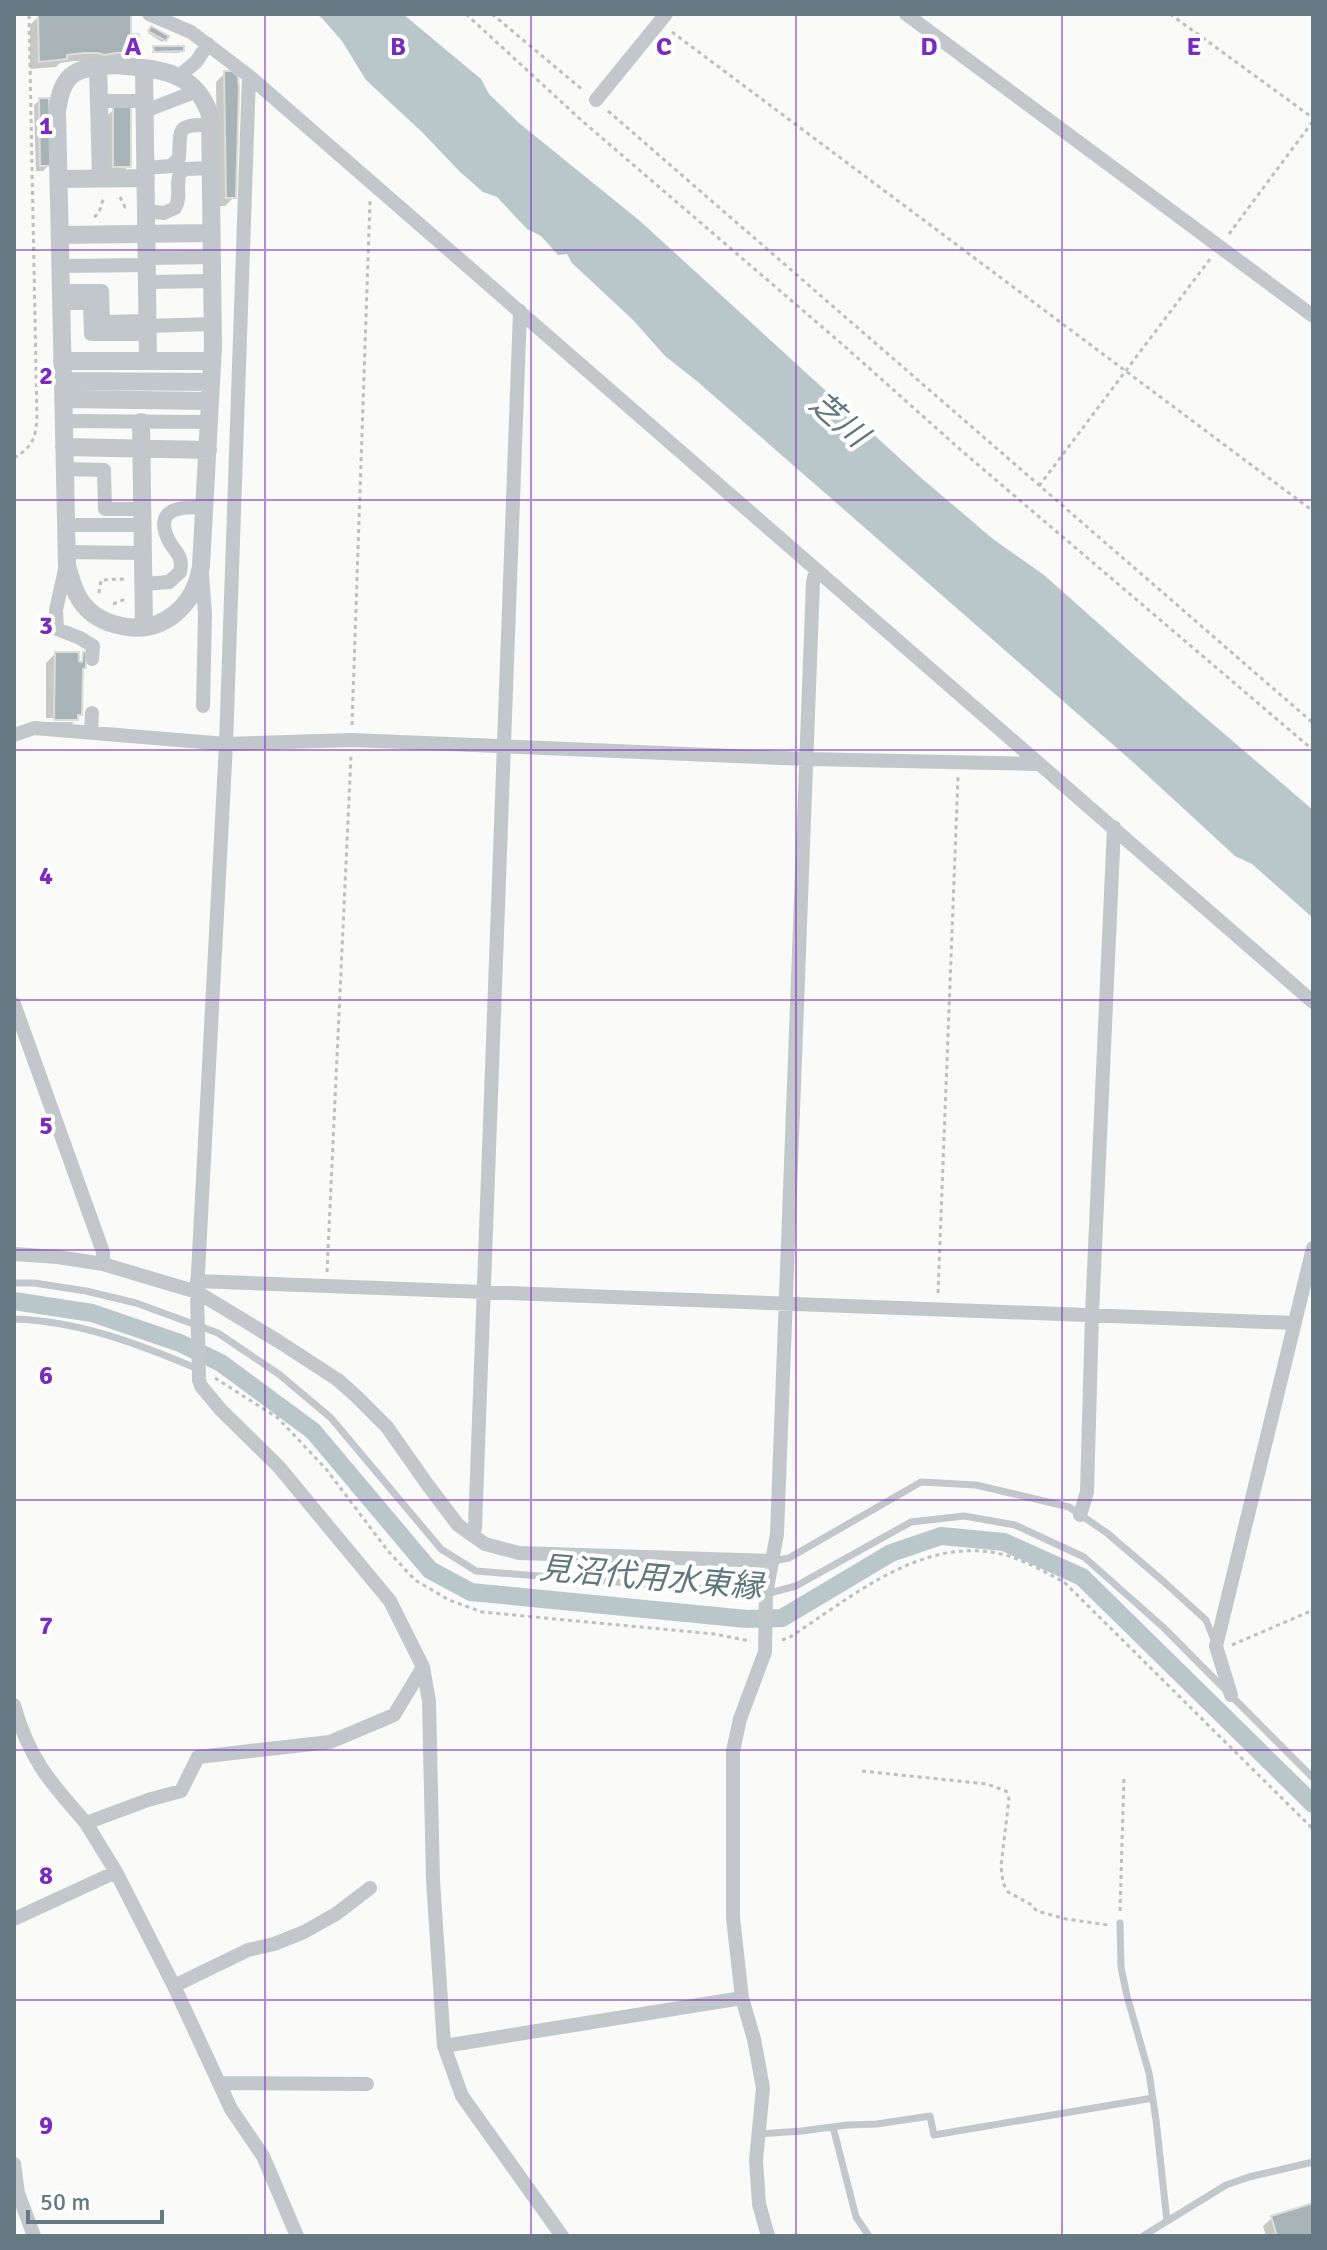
<svg xmlns="http://www.w3.org/2000/svg" width="1327" height="2250" viewBox="0 0 1327 2250" font-family="Signika,'Noto Sans JP',sans-serif">
  <style>
    .water { fill: #b9c7ca }
    .shadow { fill: #0003 }
    .lines { fill: none; stroke-linecap: round; stroke-linejoin: round }
    .canal { stroke: #b9c7ca; stroke-width: 18 }
    .building { fill: #a8b3b7; stroke: #dcdcda; stroke-width: 2 }
    .path { stroke: #bbc0c2; stroke-width: 3; stroke-dasharray: 4 4; stroke-linecap: butt }
    .service { stroke: #c1c7ca; stroke-width: 7 }
    .minor { stroke: #c1c7ca; stroke-width: 14 }
    .tertiary { stroke: #c1c7ca; stroke-width: 18 }
    .grid { fill: none; stroke: #7b2cbf; stroke-width: 2; stroke-opacity: 0.55 }
    .labels { text-anchor: middle; stroke-width: 8; stroke-linejoin: round; paint-order: stroke }
    .water-label { font-size: 32px; font-style: italic; fill: #60777c; stroke: #fff }
    .grid-label { font-size: 26px; text-anchor: middle; font-weight: bold; fill: #7b2cbf; stroke: #fff; stroke-width: 8; stroke-linejoin: round; paint-order: stroke }
  </style>
  <rect width="100%" height="100%" fill="#fafaf8"/>
  <path class="water" d="M315,14H403L481,79L489,94L519,123L640,221L919,476L993,539L1044,575L1179,695L1313,810V918L1252,864L1235,856L1134,763L698,382L665,356L633,320L572,263L567,254L558,255L541,236L527,229L497,197L483,192L459,171L423,133L366,80L342,41L321,17Z"/>
  <path class="shadow" d="M46,14H104L129,36L138,51L129,60L74,61L60,63L56,67L30,69V25L39,16Z
    M149,30L164,40L162,42L148,33Z
    M154,48L182,50L179,53H152Z
    M225,73L234,197L225,206H218L216,82Z
    M40,100L49,165L43,171H36L34,105Z
    M114,109L129,166L123,171H108V115Z
    M55,654L77,663L81,671L80,714L74,721V718H46V663Z
    M46,722H74L67,728H46Z
    M1313,2205V2236H1266L1263,2226L1272,2218Z"/>
  <g class="lines">
    <path class="canal" d="M14,1301L92,1313L180,1343L221,1363L313,1431L430,1570L471,1592L747,1619L782,1618L891,1553L941,1536L1004,1542L1082,1577L1313,1804"/>
  </g>
  <path class="building" d="M38,14H131V34H139L140,52L115,53L105,55L98,53H84L67,55V59L39,62Z
    M151,26L169,36L166,41L148,31Z
    M153,46H184V51L154,52Z
    M224,71H232L238,76L239,88L236,198H226Z
    M39,98H49L51,166H40Z
    M113,107H131V167H113Z
    M55,652H79V661L82,662L83,652H86V668L83,669L82,715H78V720H54Z
    M1313,2203V2236H1277L1271,2216Z"/>
  <g class="lines">
    <path class="path" d="M466,14L581,120L842,344L963,452L1313,750
      M492,14L584,91
      M1170,14L1313,118
      M672,32L1313,511
      M608,111L1313,723
      M120,197L125,207H130
      M94,217C103,212 99,202 106,197
      M1229,234L1313,121
      M14,458C32,447 35,440 37,420L29,14
      M1039,486L1210,259
      M99,593L101,580L124,579
      M113,604L123,600L125,595
      M352,725L370,201
      M327,1272L351,756
      M938,1293L958,777
      M215,1378L278,1418L326,1469L388,1551L415,1580L449,1600L482,1612L714,1634L751,1641
      M782,1640L790,1637C849,1599 916,1541 990,1552C1016,1555 1041,1570 1064,1582L1313,1829
      M1232,1645L1313,1610
      M862,1771L987,1784L1006,1791L1009,1799L1001,1866L1003,1883L1008,1892L1030,1904L1037,1911L1066,1919L1108,1925
      M1120,1911L1124,1777"/>
    <path class="service" d="M14,1283H34L86,1291L136,1303L218,1333L280,1375L331,1418L441,1549L476,1571L766,1594L796,1586L911,1522L964,1516L1015,1525L1084,1557L1163,1627L1313,1778
      M14,1319C79,1321 139,1344 198,1369
      M773,1561L789,1558L921,1482L976,1485L1069,1507L1107,1533L1163,1581L1206,1620L1214,1640
      M1120,1923L1121,1967L1127,1996L1149,2073L1156,2120L1167,2221
      M833,2127L856,2217L869,2236
      M758,2134L802,2131L847,2125L877,2124L930,2116L934,2135L1153,2098
      M1143,2236L1226,2185L1249,2177L1313,2162"/>
    <path class="minor" d="M149,14L191,32L249,76L226,744L197,1292L199,1380L201,1386L221,1410L279,1467L390,1601L423,1667L429,1701L433,1880L444,2046L462,2096L562,2236
      M906,14L1313,316
      M179,76L196,62L208,44
      M249,76L1313,1002
      M596,100L666,14
      M99,101H144
      M145,111L197,91
      M145,168L171,166L179,158C181,129 175,124 210,125
      M146,211L164,213L175,208C182,196 175,186 180,173L186,169L211,168
      M147,258L212,257
      M61,266L147,265
      M147,282L212,281
      M61,291H102L103,322L148,321
      M61,303H90L91,334H148
      M148,326L213,324
      M63,421L209,422
      M64,469L104,470L105,509H142
      M66,525H142
      M66,552L143,553
      M66,565L56,610L57,629L80,638L93,646L92,659
      M202,574L205,614L203,706
      M144,584L169,582L180,572C184,555 174,552 168,539C153,507 184,506 205,508
      M91,733L92,713
      M14,735L34,728L226,744L352,740L807,759L1038,764
      M14,1004L103,1252V1264
      M14,1254L58,1257L103,1264L197,1292L278,1341L338,1380L356,1396L387,1427L427,1484L458,1525L485,1544L519,1553L773,1561
      M197,1281L1294,1323
      M1080,1515L1087,1492L1092,1314L1114,827
      M472,1535L475,1528L520,311
      M1231,1695L1216,1646L1313,1248
      M14,1705C29,1759 50,1782 86,1823
      M14,1919L116,1872
      M174,1986L248,1950L274,1944L304,1932L336,1914L370,1888
      M444,2046L742,1998
      M219,2083L367,2084
      M14,2164L18,2193L34,2236
      M297,2236L263,2156L231,2109L174,1986L116,1872L86,1823L148,1800L181,1791L198,1757L330,1742L394,1715L423,1667
      M768,2236L759,2204L756,2160L763,2088L754,2039L742,1998L733,1918V1751L740,1719L765,1652L766,1594L777,1534L813,582L816,570"/>
    <path class="tertiary" d="M114,65C155,69 195,69 210,115L213,346L201,566C195,605 163,635 122,626C105,623 90,615 80,600C73,589 70,577 67,565L57,112C62,71 76,68 114,65Z
      M98,66L101,178
      M144,68L148,360
      M59,179L146,178
      M60,235L211,233
      M62,361H212
      M63,381L211,382
      M63,399L210,401
      M141,422L144,627
      M64,447L208,450"/>
  </g>
  <path class="grid" d="M265,14V2236M531,14V2236M796,14V2236M1062,14V2236M14,250H1313M14,500H1313M14,750H1313M14,1000H1313M14,1250H1313M14,1500H1313M14,1750H1313M14,2000H1313"/>
  <g class="labels">
    <g class="water-label">
      <text transform="translate(839 419) rotate(41)" y="11">芝川</text>
      <text transform="translate(651 1577) rotate(5)" y="11">見沼代用水東縁</text>
    </g>
  </g>
  <g class="grid-label">
    <text x="133" y="55">A</text>
    <text x="398" y="55">B</text>
    <text x="664" y="55">C</text>
    <text x="929" y="55">D</text>
    <text x="1194" y="55">E</text>
    <text x="46" y="134">1</text>
    <text x="46" y="384">2</text>
    <text x="46" y="634">3</text>
    <text x="46" y="884">4</text>
    <text x="46" y="1134">5</text>
    <text x="46" y="1384">6</text>
    <text x="46" y="1634">7</text>
    <text x="46" y="1884">8</text>
    <text x="46" y="2134">9</text>
  </g>
  <rect width="1327" height="2250" fill="none" stroke="#657982" stroke-width="32"/>
  <path d="M28 2210v12h134v-12" fill="none" stroke="#657982" stroke-width="4"/>
  <text x="40" y="2210" font-size="24" fill="#657982" stroke="#ffffff" stroke-width="6" paint-order="stroke">50 m</text>
</svg>
